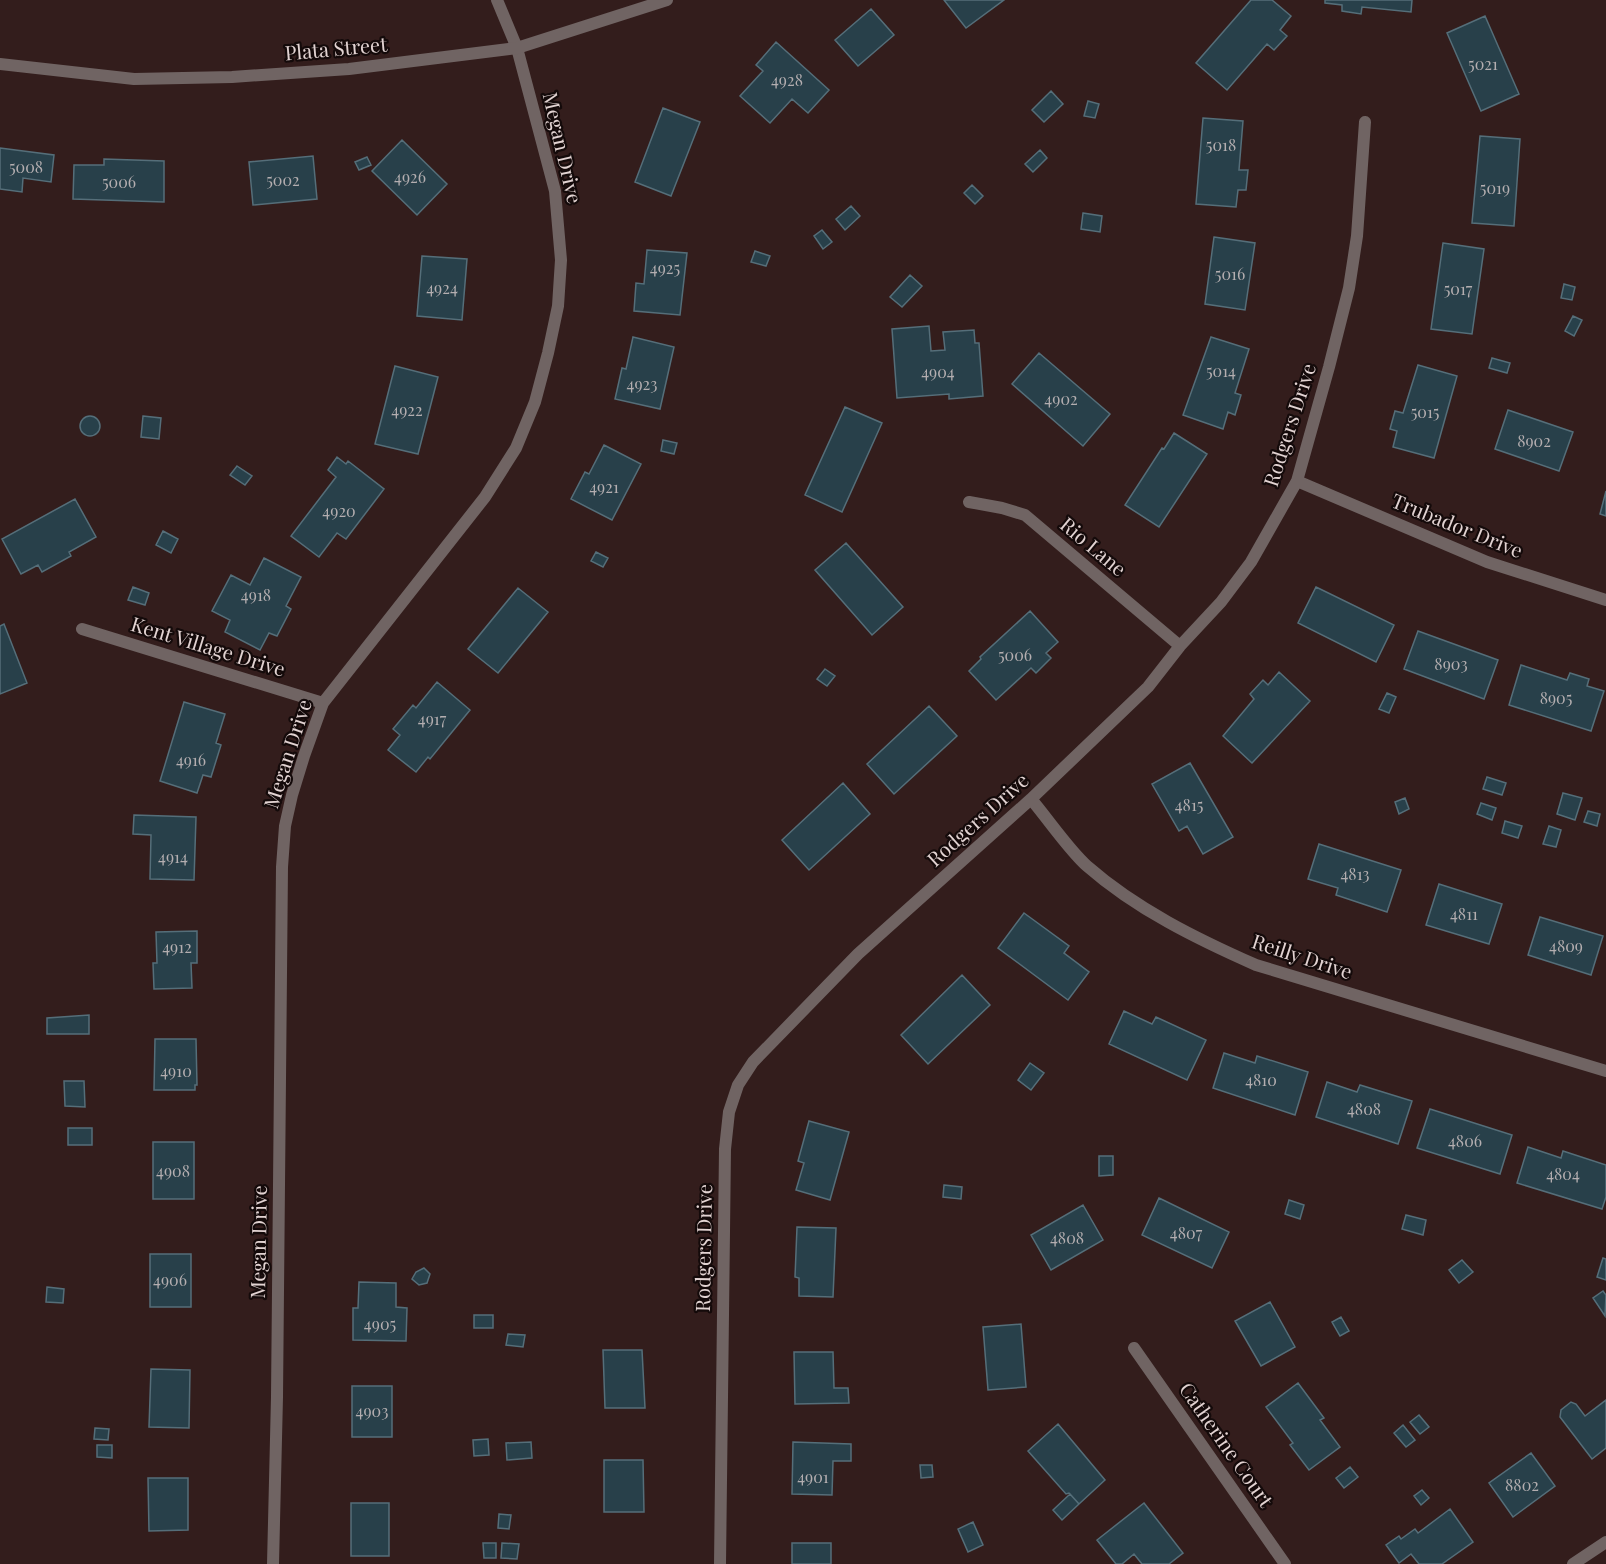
<svg xmlns="http://www.w3.org/2000/svg" width="1606" height="1564" viewBox="0 0 1606 1564" font-family="'Playfair Display',serif">
  <style>
    .building { fill: #28404a; stroke: #556e79; stroke-width: 1.5 }
    .lines { fill: none; stroke-linecap: round; stroke-linejoin: round }
    .minor { stroke: #706463; stroke-width: 12 }
    .tertiary { stroke: #706463; stroke-width: 12 }
    .labels { text-anchor: middle; stroke-width: 4.5; stroke-linejoin: round; paint-order: stroke }
    .number-label { font-size: 16px; fill: #b4aeb0 }
    .street-label { font-size: 20px; fill: #e2d3d2; stroke: #140a0a }
  </style>
  <rect width="100%" height="100%" fill="#331d1c"/>
  <path class="building" d="M944,0H1004L966,28Z
    M1251,0H1272L1291,16L1280,30L1287,36L1274,50L1267,44L1227,90L1196,63Z
    M1325,0H1412L1411,12L1362,7L1361,14L1342,11V5L1325,3Z
    M871,9L894,35L858,66L835,40Z
    M1485,16L1519,94L1481,111L1447,33Z
    M776,42L829,90L808,113L792,99L770,123L740,96L763,71L756,65Z
    M1051,91L1063,104L1044,122L1032,110Z
    M1088,101L1099,104L1095,118L1084,116Z
    M663,108L700,122L671,196L635,182Z
    M1203,118L1243,121L1239,170H1248L1246,190H1238L1236,207L1196,204Z
    M1480,136L1520,139L1514,226L1472,223Z
    M402,140L447,184L417,215L372,171Z
    M0,148L54,155L51,182L23,178L22,192L0,189Z
    M1040,150L1047,158L1033,172L1025,164Z
    M313,156L317,199L253,205L249,162Z
    M367,157L371,165L359,170L355,162Z
    M104,159L164,161V202L73,199L74,165H104Z
    M972,185L983,196L975,204L964,193Z
    M851,206L860,216L845,230L836,219Z
    M1083,213L1102,216L1100,232L1081,229Z
    M822,230L832,242L823,249L814,236Z
    M1214,237L1255,243L1245,310L1205,304Z
    M1443,243L1484,249L1472,334L1431,329Z
    M647,250L687,253L680,315L634,311L636,283L644,284Z
    M755,251L770,256L766,266L751,262Z
    M422,256L467,259L462,320L417,316Z
    M910,275L922,286L902,307L890,297Z
    M1564,284L1575,287L1572,300L1561,298Z
    M1573,316L1582,320L1574,336L1565,331Z
    M929,326L931,351L945,350L943,332L974,330L975,343H979L983,396L949,399V394L897,398L892,329Z
    M633,337L674,347L660,409L615,399L622,368L626,369Z
    M1211,337L1249,349L1235,393L1241,395L1235,415L1228,412L1223,429L1183,415Z
    M1039,353L1110,414L1083,446L1012,384Z
    M1492,358L1510,363L1507,373L1489,368Z
    M1418,365L1457,376L1434,458L1393,447L1397,431L1390,429L1395,411L1403,413Z
    M395,366L438,377L418,454L375,444Z
    M845,407L882,423L842,512L805,495Z
    M1508,410L1573,432L1559,471L1495,449Z
    M143,416L161,418L159,439L141,437Z
    M80 426a10 10 0 1 1 20 0a10 10 0 1 1-20 0Z
    M1174,433L1207,454L1159,527L1125,505L1162,448L1164,449Z
    M663,440L677,443L674,454L661,451Z
    M604,445L641,464L612,520L571,499L585,472L589,474Z
    M337,457L346,464L348,461L384,489L346,539L337,533L319,557L291,536L336,477L328,470Z
    M237,466L252,476L245,485L230,475Z
    M1606,491V516L1600,514Z
    M75,499L96,537L69,552L71,556L42,572L38,565L21,574L2,539Z
    M163,531L178,539L171,553L156,545Z
    M846,543L903,607L872,635L815,570Z
    M596,552L608,558L603,567L591,561Z
    M264,558L301,577L286,606L291,609L277,636L269,633L260,650L225,632L230,620L212,611L231,575L250,585Z
    M133,587L149,593L145,605L128,600Z
    M1316,587L1394,625L1376,662L1298,623Z
    M518,588L548,612L498,673L468,649Z
    M1030,611L1058,642L1046,653L1051,658L1036,673L1031,668L996,700L969,671L981,659L980,657Z
    M4,624L27,683L0,694V626Z
    M1418,631L1498,660L1484,699L1404,669Z
    M1521,665L1567,680L1570,673L1589,679L1587,686L1604,691L1591,731L1509,705Z
    M825,669L835,676L827,686L817,679Z
    M1279,672L1310,701L1252,763L1223,736L1254,699L1250,694L1263,680L1268,685Z
    M437,682L470,710L430,759L428,757L416,772L388,750L400,735L393,729L413,705L416,708Z
    M1387,693L1396,697L1389,713L1379,709Z
    M184,702L225,714L216,743L221,745L211,777L203,775L197,793L160,781Z
    M929,706L957,736L894,794L867,764Z
    M1190,763L1233,837L1203,854L1187,826L1179,831L1152,784Z
    M1487,777L1506,783L1502,795L1483,789Z
    M843,783L870,814L809,870L782,840Z
    M1563,793L1582,798L1575,820L1557,814Z
    M1405,798L1409,809L1399,814L1395,802Z
    M1481,803L1496,808L1492,820L1477,814Z
    M1588,811L1600,814L1597,826L1584,822Z
    M134,815L196,817L194,880L150,879L151,835L133,834Z
    M1505,821L1522,826L1518,838L1502,833Z
    M1549,826L1561,830L1556,847L1543,844Z
    M1319,844L1401,870L1387,912L1336,895L1338,888L1308,879Z
    M1439,884L1502,904L1489,944L1426,925Z
    M1024,913L1069,946L1064,953L1089,972L1068,1000L998,948Z
    M1540,917L1603,936L1591,975L1528,955Z
    M197,931V963H191L192,988L154,989L153,963H157L156,932Z
    M962,975L990,1005L928,1064L901,1035Z
    M1124,1011L1152,1024L1156,1017L1206,1040L1187,1080L1109,1044Z
    M89,1015V1034H47V1018Z
    M155,1039H196L197,1085H195V1090H154Z
    M1224,1053L1255,1063L1257,1056L1308,1072L1295,1115L1213,1088Z
    M1030,1063L1044,1073L1031,1090L1018,1080Z
    M64,1081H84L85,1107L65,1106Z
    M1327,1082L1357,1092L1360,1085L1412,1101L1398,1144L1316,1117Z
    M1430,1109L1512,1135L1500,1174L1417,1148Z
    M809,1121L849,1132L830,1200L796,1190L804,1163L798,1161Z
    M68,1128H92V1145H68Z
    M153,1142H194V1199H153Z
    M1528,1147L1561,1158L1563,1151L1606,1165V1197L1602,1209L1517,1183Z
    M1099,1156H1113V1175L1099,1176Z
    M944,1185L962,1187L961,1199L943,1197Z
    M1159,1198L1229,1232L1212,1268L1142,1235Z
    M1289,1200L1304,1205L1300,1219L1285,1214Z
    M1083,1205L1103,1240L1051,1270L1031,1235Z
    M1406,1215L1426,1220L1423,1235L1402,1229Z
    M797,1227L836,1228L833,1297L799,1296V1278L795,1277Z
    M150,1254H191V1307H150Z
    M1603,1258L1606,1259V1280L1597,1277Z
    M1462,1260L1473,1272L1459,1283L1449,1270Z
    M424,1268L430,1274L427,1283L419,1285L412,1279L416,1272Z
    M359,1282L396,1283V1307L407,1308L406,1341L353,1340V1308H358Z
    M47,1287L64,1289L63,1303L46,1302Z
    M1603,1291L1606,1295L1605,1316L1593,1298Z
    M1270,1302L1295,1347L1261,1366L1235,1321Z
    M474,1315H493V1328H474Z
    M1341,1317L1349,1331L1340,1336L1332,1322Z
    M1021,1324L1026,1387L988,1390L983,1327Z
    M508,1334L525,1335L523,1347L506,1345Z
    M603,1350H642L645,1408H605Z
    M794,1352H833L834,1388H848L849,1403L795,1404Z
    M151,1369L190,1370L189,1428L149,1427Z
    M1298,1383L1324,1418L1320,1420L1340,1447L1309,1470L1290,1445L1293,1443L1266,1407Z
    M352,1386H392V1437H352Z
    M1606,1400V1448L1592,1459L1560,1417L1561,1410L1571,1402L1576,1404L1585,1416Z
    M1419,1415L1429,1427L1420,1434L1410,1422Z
    M1058,1424L1105,1480L1079,1504L1069,1493L1066,1494L1028,1451Z
    M1403,1425L1415,1440L1406,1447L1394,1433Z
    M95,1428L109,1429L108,1440L94,1439Z
    M488,1439L489,1455L474,1456L473,1440Z
    M531,1442L532,1458L507,1460L506,1443Z
    M793,1442L851,1444V1461H833L832,1495L792,1494Z
    M97,1445H112V1458L97,1457Z
    M1531,1453L1555,1486L1513,1517L1489,1483Z
    M604,1460H643L644,1512H604Z
    M920,1465H932L933,1477L921,1478Z
    M1350,1467L1358,1477L1344,1488L1336,1478Z
    M148,1478H188V1530L149,1531Z
    M1422,1490L1429,1498L1421,1505L1414,1496Z
    M1070,1494L1079,1504L1062,1520L1053,1510Z
    M351,1503H389V1556H351Z
    M1144,1503L1183,1553L1169,1564H1142L1134,1554L1122,1564H1116L1097,1540Z
    M1450,1509L1473,1542L1442,1564H1419L1411,1554L1399,1563L1386,1545L1399,1536L1401,1539L1415,1529L1418,1533Z
    M499,1514L511,1515L509,1529L498,1528Z
    M973,1522L983,1545L968,1552L958,1529Z
    M483,1543H496V1558H484Z
    M502,1543L519,1544L517,1559L501,1558Z
    M792,1543H831V1564H792Z"/>
  <g class="lines">
    <path class="minor" d="M1297,481L1487,562L1606,600
      M969,502L1002,508L1025,515L1180,646
      M82,629L323,703
      M1031,799C1048,819 1069,850 1087,866C1136,909 1197,939 1256,965L1606,1071
      M1134,1348L1285,1564
      M273,1564L277,1397L282,867L285,826L292,795L304,756L323,703L485,497L516,448L535,402L548,353L558,306L561,260L555,191L517,48L497,0
      M720,1564L725,1149L729,1112L738,1085L753,1062L858,954L1031,799L1148,687L1180,646L1221,602L1251,562L1297,481L1329,367L1349,288L1357,236L1365,122
      M1573,1564L1606,1542"/>
    <path class="tertiary" d="M0,64L134,79L232,77L349,69L517,48L667,0"/>
  </g>
  <g class="labels">
    <g class="number-label">
      <text x="1483" y="70">5021</text>
      <text x="787" y="86">4928</text>
      <text x="1221" y="151">5018</text>
      <text x="26" y="173">5008</text>
      <text x="410" y="183">4926</text>
      <text x="283" y="186">5002</text>
      <text x="119" y="188">5006</text>
      <text x="1495" y="194">5019</text>
      <text x="665" y="274">4925</text>
      <text x="1230" y="280">5016</text>
      <text x="442" y="294">4924</text>
      <text x="1458" y="295">5017</text>
      <text x="1221" y="377">5014</text>
      <text x="938" y="378">4904</text>
      <text x="642" y="390">4923</text>
      <text x="1061" y="405">4902</text>
      <text x="407" y="416">4922</text>
      <text x="1425" y="418">5015</text>
      <text x="1534" y="447">8902</text>
      <text x="604" y="493">4921</text>
      <text x="339" y="517">4920</text>
      <text x="256" y="601">4918</text>
      <text x="1015" y="661">5006</text>
      <text x="1451" y="670">8903</text>
      <text x="1556" y="704">8905</text>
      <text x="432" y="725">4917</text>
      <text x="191" y="766">4916</text>
      <text x="1189" y="811">4815</text>
      <text x="173" y="863">4914</text>
      <text x="1355" y="880">4813</text>
      <text x="1464" y="920">4811</text>
      <text x="1566" y="952">4809</text>
      <text x="177" y="953">4912</text>
      <text x="176" y="1077">4910</text>
      <text x="1261" y="1086">4810</text>
      <text x="1364" y="1115">4808</text>
      <text x="1465" y="1147">4806</text>
      <text x="173" y="1177">4908</text>
      <text x="1563" y="1180">4804</text>
      <text x="1186" y="1239">4807</text>
      <text x="1067" y="1244">4808</text>
      <text x="170" y="1286">4906</text>
      <text x="380" y="1330">4905</text>
      <text x="372" y="1417">4903</text>
      <text x="813" y="1483">4901</text>
      <text x="1522" y="1491">8802</text>
    </g>
    <g class="street-label">
      <text transform="translate(336 49) rotate(-5)" y="7">Plata Street</text>
      <text transform="translate(562 148) rotate(77)" y="7">Megan Drive</text>
      <text transform="translate(1290 425) rotate(-72)" y="7">Rodgers Drive</text>
      <text transform="translate(1457 526) rotate(22)" y="7">Trubador Drive</text>
      <text transform="translate(1093 547) rotate(40)" y="7">Rio Lane</text>
      <text transform="translate(208 647) rotate(17)" y="7">Kent Village Drive</text>
      <text transform="translate(288 754) rotate(-72)" y="7">Megan Drive</text>
      <text transform="translate(978 820) rotate(-42)" y="7">Rodgers Drive</text>
      <text transform="translate(1302 957) rotate(18)" y="7">Reilly Drive</text>
      <text transform="translate(259 1242) rotate(-89)" y="7">Megan Drive</text>
      <text transform="translate(704 1248) rotate(-89)" y="7">Rodgers Drive</text>
      <text transform="translate(1226 1445) rotate(55)" y="7">Catherine Court</text>
    </g>
  </g>
</svg>
